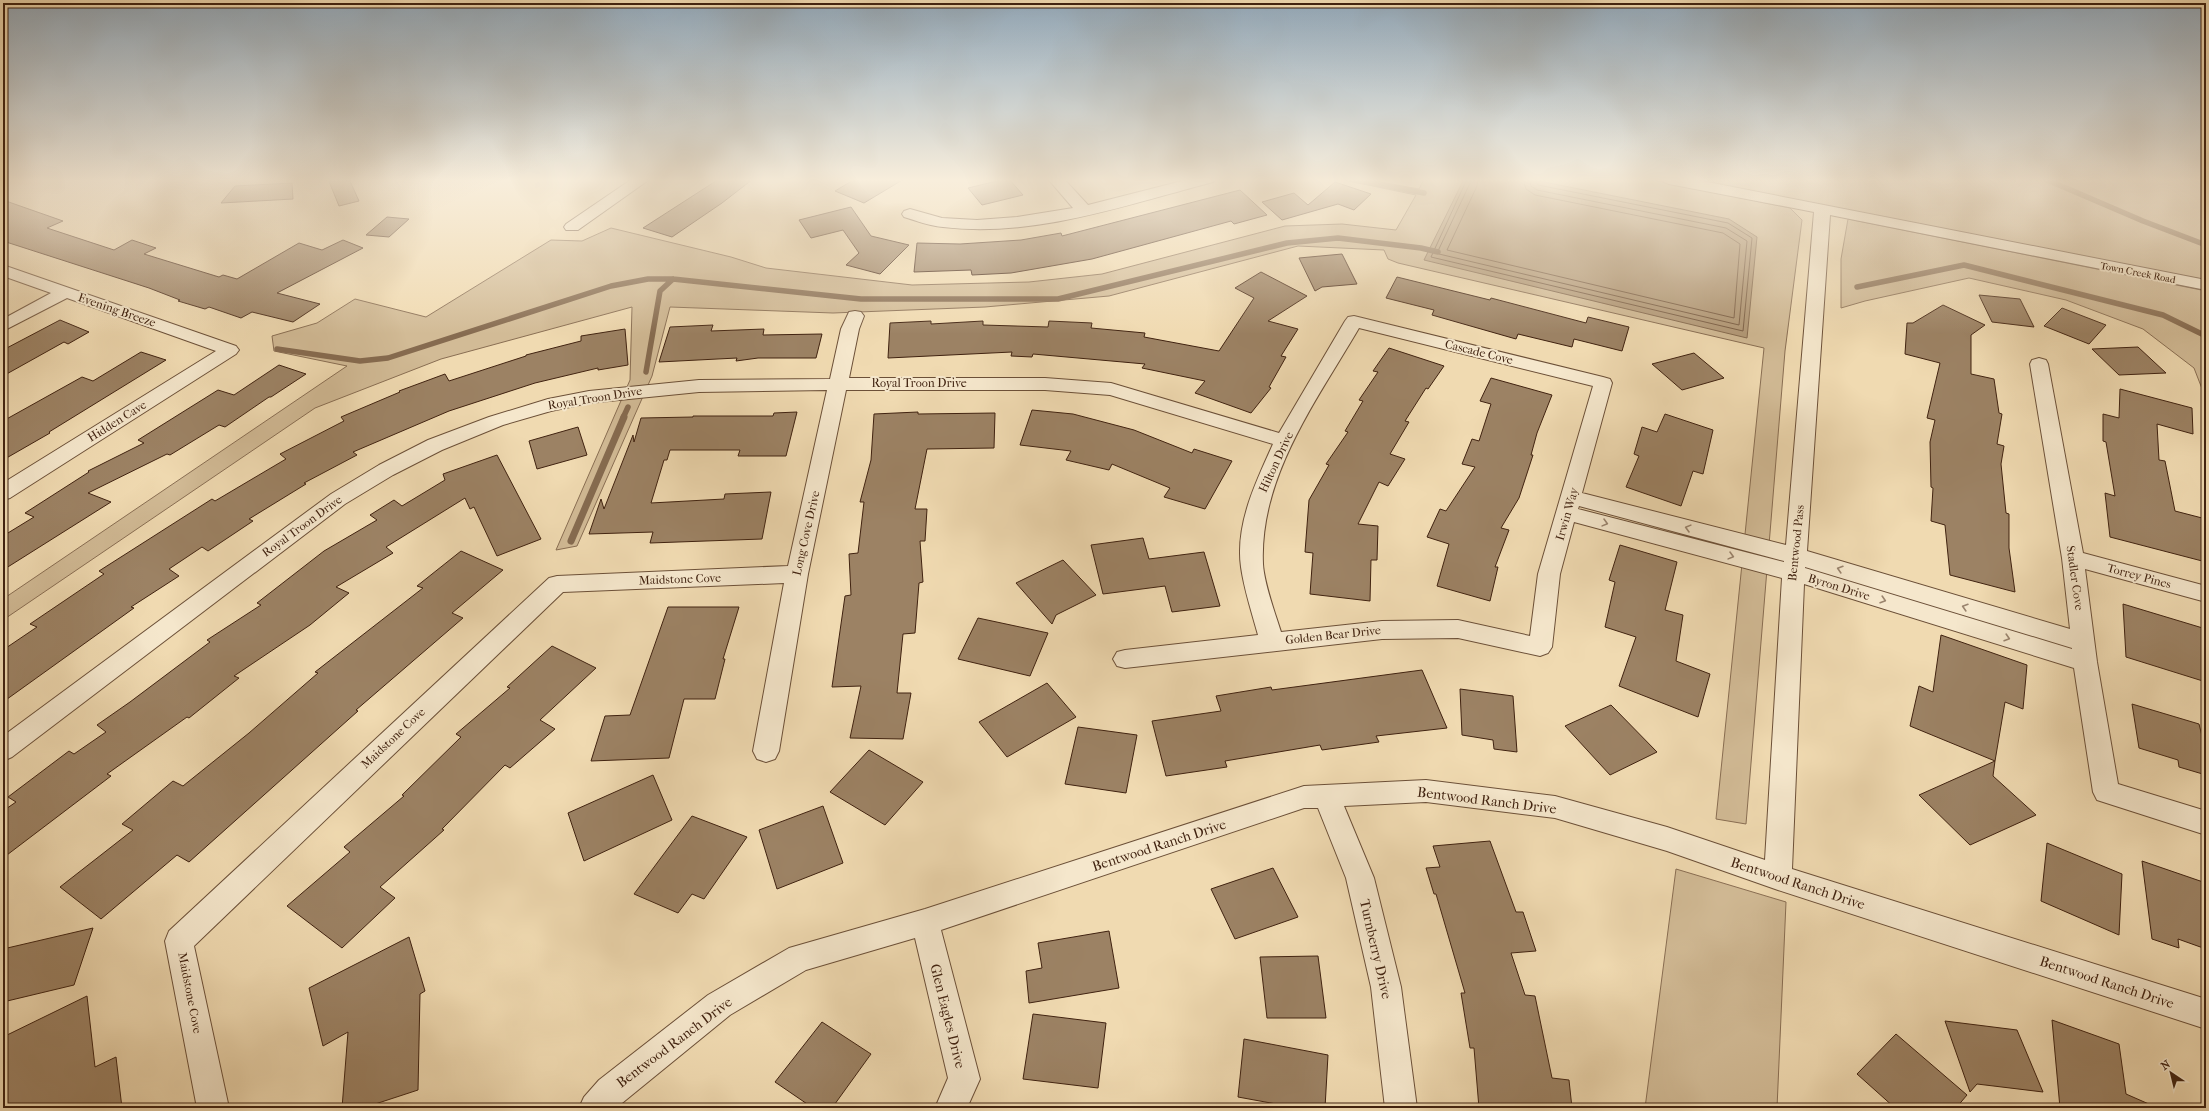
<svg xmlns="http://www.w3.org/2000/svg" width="2209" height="1111" viewBox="0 0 2209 1111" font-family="'IM FELL French Canon',serif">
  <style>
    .green { fill: #d2bb96; stroke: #896e53 }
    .water { fill: #b49b7a; stroke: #866b50 }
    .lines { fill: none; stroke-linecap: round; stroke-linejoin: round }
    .shore { stroke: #7a5e45; stroke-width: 1 }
    .stream-far1 { stroke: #866b50; stroke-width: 5.5 }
    .stream { stroke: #866b50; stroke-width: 7 }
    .building { fill: #9c8264; stroke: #402210 }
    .minor-casing { stroke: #6c5038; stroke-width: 2 }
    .minor { fill: #f5e7cc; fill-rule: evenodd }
    .oneway { stroke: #9a846e }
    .labels { text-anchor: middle; stroke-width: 4; stroke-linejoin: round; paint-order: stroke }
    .far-street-label { font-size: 10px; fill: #402210; stroke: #f5e7cc }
    .street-label { font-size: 12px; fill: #402210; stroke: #f5e7cc }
    .near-street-label { font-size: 14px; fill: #402210; stroke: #f5e7cc }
  </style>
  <rect width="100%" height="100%" fill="#f0dab1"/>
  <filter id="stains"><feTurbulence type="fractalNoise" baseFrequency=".005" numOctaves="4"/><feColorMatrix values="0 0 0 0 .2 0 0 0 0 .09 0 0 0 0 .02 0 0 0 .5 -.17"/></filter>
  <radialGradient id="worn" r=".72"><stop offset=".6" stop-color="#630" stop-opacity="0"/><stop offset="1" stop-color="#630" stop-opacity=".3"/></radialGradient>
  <path class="green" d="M1339,179H1364L1419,189L1424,179H1648L1790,208L1802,220L1785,351L1746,824L1716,819L1764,348L1398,263L1388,259L1384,250L1298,246L1109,296L985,307L833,313L670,307L652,376L577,546L556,550L630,380L632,307L441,359L315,408L3,620V599L347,366L274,351L272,336L317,323L355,299L426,317L551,240L582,241L611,228L731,257L766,268L912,285L1029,282L1102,274L1285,226L1342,224L1396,230L1416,195Z
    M1687,179H2206V280Z
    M1848,219L2206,291V399L2194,368L2143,329L2066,300L1969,278L1865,301L1841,308V259Z
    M1676,869L1786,902L1777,1108H1645Z"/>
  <path class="water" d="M1464,179H1529L1729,219L1757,237L1747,338L1424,260Z"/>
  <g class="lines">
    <path class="shore" d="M1467,179L1431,257L1743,331L1752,238L1728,223L1538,185L1534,179
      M1472,179L1438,251L1439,254L1739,325L1747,241L1726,228L1537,190L1531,186L1529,179
      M1478,179L1477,186L1447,250L1734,318L1740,244L1723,233L1535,195L1526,189L1523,179"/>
    <path class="stream-far1" d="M1350,179L1424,193
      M2045,179L2143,221L2206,245
      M1857,287L1964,265L2163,315L2206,336
      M277,349L360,361L388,358L611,286L648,279H673L861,299H1058L1287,243L1338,238L1421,248L1438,252
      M646,372L660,291L673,279
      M623,418L628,407"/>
    <path class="stream" d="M571,541L624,417"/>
  </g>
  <path class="building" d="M328,179H349L359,201L339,206Z
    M719,179H753L722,203L672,237L643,228Z
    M855,179H904L864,203L835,191Z
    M1005,179H1009L1023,195L982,205L968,188Z
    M1335,182L1371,194L1354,210L1338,204L1282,220L1262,202L1294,193L1308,205Z
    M292,183L293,199L221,203L235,186Z
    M1240,190L1267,215L1234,224L1231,221L1092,259L1011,273L972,275L971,270L914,272L917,243L960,244L1021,240L1061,233L1062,236Z
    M3,200L63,221L47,228L114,250L132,240L156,248L144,254L219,277L223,275L237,279L299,243L322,250L343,240L363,248L277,293L320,304L293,322L252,312L241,318L209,307L205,309L178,301L180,300L149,288L3,241Z
    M851,207L871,236L909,245L880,274L846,265L859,253L843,230L811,238L799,220Z
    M387,217L409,219L389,237L366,235Z
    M1342,254L1357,284L1322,287L1315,291L1299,258Z
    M1261,272L1307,296L1268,321L1298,329L1281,356L1286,357L1269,387L1271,388L1251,413L1195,393L1205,381L1142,368L1145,364L1033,354L1032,357L1011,356L1012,352L888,358L890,323L931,321V324L983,321V325L1048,327L1049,321L1092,323L1091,328L1145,333L1144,337L1219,351L1254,298L1235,288Z
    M1397,277L1490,300L1491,298L1586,323L1588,317L1629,327L1622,351L1574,339L1572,347L1518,334L1516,339L1432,315L1434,310L1386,298Z
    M1979,295L2020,299L2034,327L1992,322Z
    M1943,305L1985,325L1971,335V374L1994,379L1999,413L2002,414L1997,444L2004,446L2001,464L2006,513L2009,514V548L2015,592L1950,575L1945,525L1931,521L1933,488L1931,487L1930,442L1935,420L1927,418L1940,363L1905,354L1907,323H1913Z
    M2062,308L2106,325L2089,344L2044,326Z
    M60,320L89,332L68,344L64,342L3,376V350Z
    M713,325L711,331L764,329L763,335L822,334L816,358H758L736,361L737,358L659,362L670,327Z
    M625,329L628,365L598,370V368L535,383L449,411L353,452L357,455L304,483L306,484L249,519L253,521L208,551L202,547L169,569L179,576L131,607L134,608L3,702V650L37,627L30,624L104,574L99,571L212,499L215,501L286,459L280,454L344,421L341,417L400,392L399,391L445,374L449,381L526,356V355L581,341V336Z
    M2138,347L2166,373L2119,375L2092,349Z
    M1389,348L1444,366L1428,389L1426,388L1405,421L1409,422L1390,454L1405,459L1388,486L1379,482L1358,524L1378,526L1377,560H1371L1370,601L1310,594L1313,553L1305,552L1309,500L1329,465L1326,464L1348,432L1345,431L1363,401L1359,400L1378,372L1373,371Z
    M141,352L166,360L49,432L50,433L3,460V421L82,377L93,381Z
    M1694,353L1724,378L1682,390L1652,364Z
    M279,365L306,374L271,397H269L225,427L219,425L170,455L167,454L88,493L111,502L3,570V536L34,517L25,513L89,472L88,471L144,443L138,440L218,390L234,395Z
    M1491,378L1552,395L1537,433L1531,455H1533L1519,498L1501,528L1509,530L1495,567H1498L1490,601L1437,586L1449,544L1427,537L1440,509L1446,511L1475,467L1462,464L1472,439L1479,441L1491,404L1480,401Z
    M2120,389L2192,408L2193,434L2157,424L2159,460L2165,461L2175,511L2206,519V562L2110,537L2105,493L2115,496L2106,442L2103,441V414L2119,418Z
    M1032,410L1073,414L1134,430L1192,453L1194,449L1232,461L1205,509L1164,497L1170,488L1112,464L1109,470L1066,460L1071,451L1020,445Z
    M797,412L786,456H738L740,450H670L667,460H664L651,503L724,499L725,494L771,492L762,539L650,543L653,532L589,534L601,499L604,509L633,435L634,442L641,418L693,417V416H773L774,413Z
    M918,412V414L995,413L994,448L927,449L915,509H927L925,541H920L923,582L919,583L915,633L903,634L897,693H911L903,739L850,738L861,686L832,687L845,596L851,595L849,554L858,553L864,502H860L871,460L874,414Z
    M1665,414L1713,430L1703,474L1693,471L1681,506L1626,487L1639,456L1634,454L1642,427L1657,432Z
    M578,427L587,455L537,469L529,441Z
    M497,455L541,539L497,556L474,507L470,509L465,498L386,547L393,553L336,587L349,593L310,625L234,676L239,678L189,718L187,717L107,774L111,776L3,858V811L16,802L8,797L69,751L74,754L106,732L97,725L130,702L210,642L207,640L261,605L257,603L324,551L377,520L370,515L394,500L402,506L445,480L443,474Z
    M1143,538L1149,559L1204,552L1220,606L1172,612L1165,586L1103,594L1091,545Z
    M1620,545L1677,562L1665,610L1683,615L1676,661L1710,674L1698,717L1619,686L1636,637L1605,627L1615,582L1609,580Z
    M461,551L503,570L452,613L463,618L356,710L358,711L189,862L177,855L101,919L60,887L133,830L122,824L173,781L183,786L249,733L318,673L315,672L423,588L417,586Z
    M1063,560L1096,595L1056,615L1052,624L1016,583Z
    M2123,604L2206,629V682L2126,657Z
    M668,607H739L723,659H725L715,699H684L669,758L591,761L605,716L630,715Z
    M978,618L1048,633L1030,676L958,659Z
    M1941,635L2027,665L2023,709L2005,702L1995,761L1910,726L1919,686L1933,692Z
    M552,646L596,668L540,720L555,729L510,768L505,765L442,829L444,830L380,887L395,898L342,948L287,906L350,852L344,847L404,796L402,795L461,737L456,734L510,688L507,687Z
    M1422,670L1447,728L1376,736L1379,742L1322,750L1320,745L1225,761L1227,767L1166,776L1152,721L1221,711L1216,696L1271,687L1272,690Z
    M1047,683L1076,717L1007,757L979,722Z
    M1460,689L1513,696L1517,752L1494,749L1493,740L1462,735Z
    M2132,704L2199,724L2206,752V775L2179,767L2178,760L2139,748Z
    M1611,705L1657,752L1610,775L1565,726Z
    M1078,727L1137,735L1126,793L1065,784Z
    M869,750L923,782L885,825L830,792Z
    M1995,761L1993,776L2036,815L1970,845L1919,795Z
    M653,775L672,820L584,861L568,813Z
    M823,806L843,863L777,889L759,830Z
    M692,816L747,837L704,899L692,894L678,913L634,894Z
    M1490,841L1516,912H1523L1536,951L1511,953L1525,995L1535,996L1552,1078L1569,1080L1572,1108H1479L1474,1048H1470L1461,993H1465L1436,894H1434L1426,868L1440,867L1433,846Z
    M2047,843L2122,874L2119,935L2041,901Z
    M2142,861L2206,883V949L2178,939L2179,948L2152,939Z
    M1273,868L1298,917L1235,939L1211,889Z
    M93,928L74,985L3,1002V949Z
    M1109,931L1119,988L1029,1003L1026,971L1042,968L1038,943Z
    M409,937L425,991L420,994L418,1090L363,1108H342L348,1032L323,1046L309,988Z
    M1318,956L1326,1018H1267L1260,957Z
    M87,996L95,1067L116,1057L122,1108H3V1037Z
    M1033,1014L1106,1023L1098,1088L1023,1079Z
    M2052,1020L2119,1044L2126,1094L2158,1108H2060Z
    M1945,1021L2017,1030L2043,1092L1977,1084L1970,1092Z
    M822,1022L871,1054L832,1108H813L775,1082Z
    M1896,1034L1967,1095L1956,1108H1895L1857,1074Z
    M1244,1039L1328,1055L1325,1108H1298L1238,1097Z"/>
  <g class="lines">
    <defs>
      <path id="minor" d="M632,179H650L578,230H566L564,227L566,224Z
        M1048,179H1064L1088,205L1190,179H1216L1213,182C1126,205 1034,238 943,227C930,226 917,221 904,217L902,214L904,211L910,209L942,218L977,220L1017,217L1073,208Z
        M1661,179H1692L2206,280V290L1830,215L1807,551L2070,629L2062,558L2030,364L2032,360L2039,358L2046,360L2048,364L2083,553L2206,586V602L2085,569L2097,662L2118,784L2206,811V835L2097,800L2093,792L2074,668L1804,584L1792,869L2206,999V1029L1778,890L1667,851L1555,818L1426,802L1344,806L1374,878L1401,987L1417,1108H1385L1371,987L1346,878L1318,808H1304L941,930L980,1079L967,1108H935L948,1078L915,938L806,970L730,1015L616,1108H579L584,1097L599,1080L708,995L789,948L925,909L1304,786L1426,780L1555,796L1667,827L1765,860L1782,578L1574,522L1560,574L1552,647L1548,653L1540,656L1458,638L1382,639L1125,668L1117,666L1113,659L1117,652L1125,650L1258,635C1252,613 1244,589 1241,567C1235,524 1256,482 1273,444L1110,395L1045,390H846L808,574L779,751L775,759L766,762L757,759L753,751L784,583L563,592L194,946L229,1108H197L165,941L169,931L549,578L557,576L788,566L827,390L699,392L589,403L551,411L503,425L442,450L393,475L345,504L12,757L3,761V736L331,494L379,465L428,440L489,417L548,399L589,391L699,380L830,379L841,329L849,312L855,311L861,312L864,316L859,329L849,378H1045L1111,383L1279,433L1345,321L1348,317L1354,316L1603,377L1610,379L1612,383L1582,493L1786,545L1814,212L1669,184L1664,182ZM1359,328L1593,386L1538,574L1530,636L1458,620L1382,621L1281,632C1275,613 1264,583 1263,564C1259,477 1317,400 1359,328ZM1579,506L1784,561V562L1578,509ZM1805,567L2072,648V649L1805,568Z
        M3,265L236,346L239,350L236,354L10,498L3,500V483L216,351L67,298L3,331V319L51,293L3,276Z"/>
    </defs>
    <use href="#minor" class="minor-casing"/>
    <use href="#minor" class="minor"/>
  </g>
  <defs><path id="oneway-chevron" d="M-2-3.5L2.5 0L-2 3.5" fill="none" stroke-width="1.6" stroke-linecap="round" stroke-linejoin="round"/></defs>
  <g class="oneway">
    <use href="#oneway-chevron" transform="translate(1605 523) rotate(15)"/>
    <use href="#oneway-chevron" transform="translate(1688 528) rotate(-165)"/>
    <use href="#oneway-chevron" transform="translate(1731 556) rotate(15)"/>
    <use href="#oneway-chevron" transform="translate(1840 569) rotate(-163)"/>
    <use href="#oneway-chevron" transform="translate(1883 600) rotate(17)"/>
    <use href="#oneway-chevron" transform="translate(1965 607) rotate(-163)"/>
    <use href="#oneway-chevron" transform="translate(2007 638) rotate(17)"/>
  </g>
  <linearGradient id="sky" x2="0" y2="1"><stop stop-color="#93aabc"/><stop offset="0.54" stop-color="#f8eedc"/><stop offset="1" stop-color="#f8eedc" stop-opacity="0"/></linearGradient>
  <rect width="2209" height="334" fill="url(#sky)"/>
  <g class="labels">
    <g class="far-street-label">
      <text transform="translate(2138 272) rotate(11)" y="4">Town Creek Road</text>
    </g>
    <g class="street-label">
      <text transform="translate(117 310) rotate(19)" y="4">Evening Breeze</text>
      <text transform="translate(1479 352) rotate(14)" y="4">Cascade Cove</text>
      <text x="919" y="387">Royal Troon Drive</text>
      <text transform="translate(595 398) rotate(-9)" y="4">Royal Troon Drive</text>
      <text transform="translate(117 421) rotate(-32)" y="4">Hidden Cave</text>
      <text transform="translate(1276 462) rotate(-65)" y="4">Hilton Drive</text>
      <text transform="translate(1567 514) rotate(-74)" y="4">Irwin Way</text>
      <text transform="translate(302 526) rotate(-36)" y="4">Royal Troon Drive</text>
      <text transform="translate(806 533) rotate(-77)" y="4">Long Cove Drive</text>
      <text transform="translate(1796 543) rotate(-84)" y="4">Bentwood Pass</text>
      <text transform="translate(2139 576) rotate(15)" y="4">Torrey Pines</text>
      <text transform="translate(2075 578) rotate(82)" y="4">Stadler Cove</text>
      <text transform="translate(680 579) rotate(-2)" y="4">Maidstone Cove</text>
      <text transform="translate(1839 587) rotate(17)" y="4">Byron Drive</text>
      <text transform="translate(1333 635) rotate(-6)" y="4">Golden Bear Drive</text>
      <text transform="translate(393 738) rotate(-43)" y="4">Maidstone Cove</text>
      <text transform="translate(190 993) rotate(79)" y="4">Maidstone Cove</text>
    </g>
    <g class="near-street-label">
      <text transform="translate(1487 800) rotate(7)" y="5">Bentwood Ranch Drive</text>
      <text transform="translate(1159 845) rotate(-18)" y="5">Bentwood Ranch Drive</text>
      <text transform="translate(1798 883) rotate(18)" y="5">Bentwood Ranch Drive</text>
      <text transform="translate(1376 949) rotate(77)" y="5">Turnberry Drive</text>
      <text transform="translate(2107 982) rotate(18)" y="5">Bentwood Ranch Drive</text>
      <text transform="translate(948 1016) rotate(76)" y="5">Glen Eagles Drive</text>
      <text transform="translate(674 1042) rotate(-37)" y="5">Bentwood Ranch Drive</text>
    </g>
  </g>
  <rect width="2209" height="1111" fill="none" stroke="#f0dab1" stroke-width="16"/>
  <rect x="4" y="4" width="2201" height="1103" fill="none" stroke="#402210" stroke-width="2"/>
  <rect x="8" y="8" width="2193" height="1095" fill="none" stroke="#402210"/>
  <g transform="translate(2171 1073) rotate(325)" stroke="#f5e7cc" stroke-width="3" paint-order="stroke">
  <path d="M0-3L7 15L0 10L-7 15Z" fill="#402210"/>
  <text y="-6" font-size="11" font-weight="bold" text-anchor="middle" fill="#402210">N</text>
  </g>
  <rect width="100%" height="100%" filter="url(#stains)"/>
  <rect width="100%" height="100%" fill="url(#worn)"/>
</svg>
